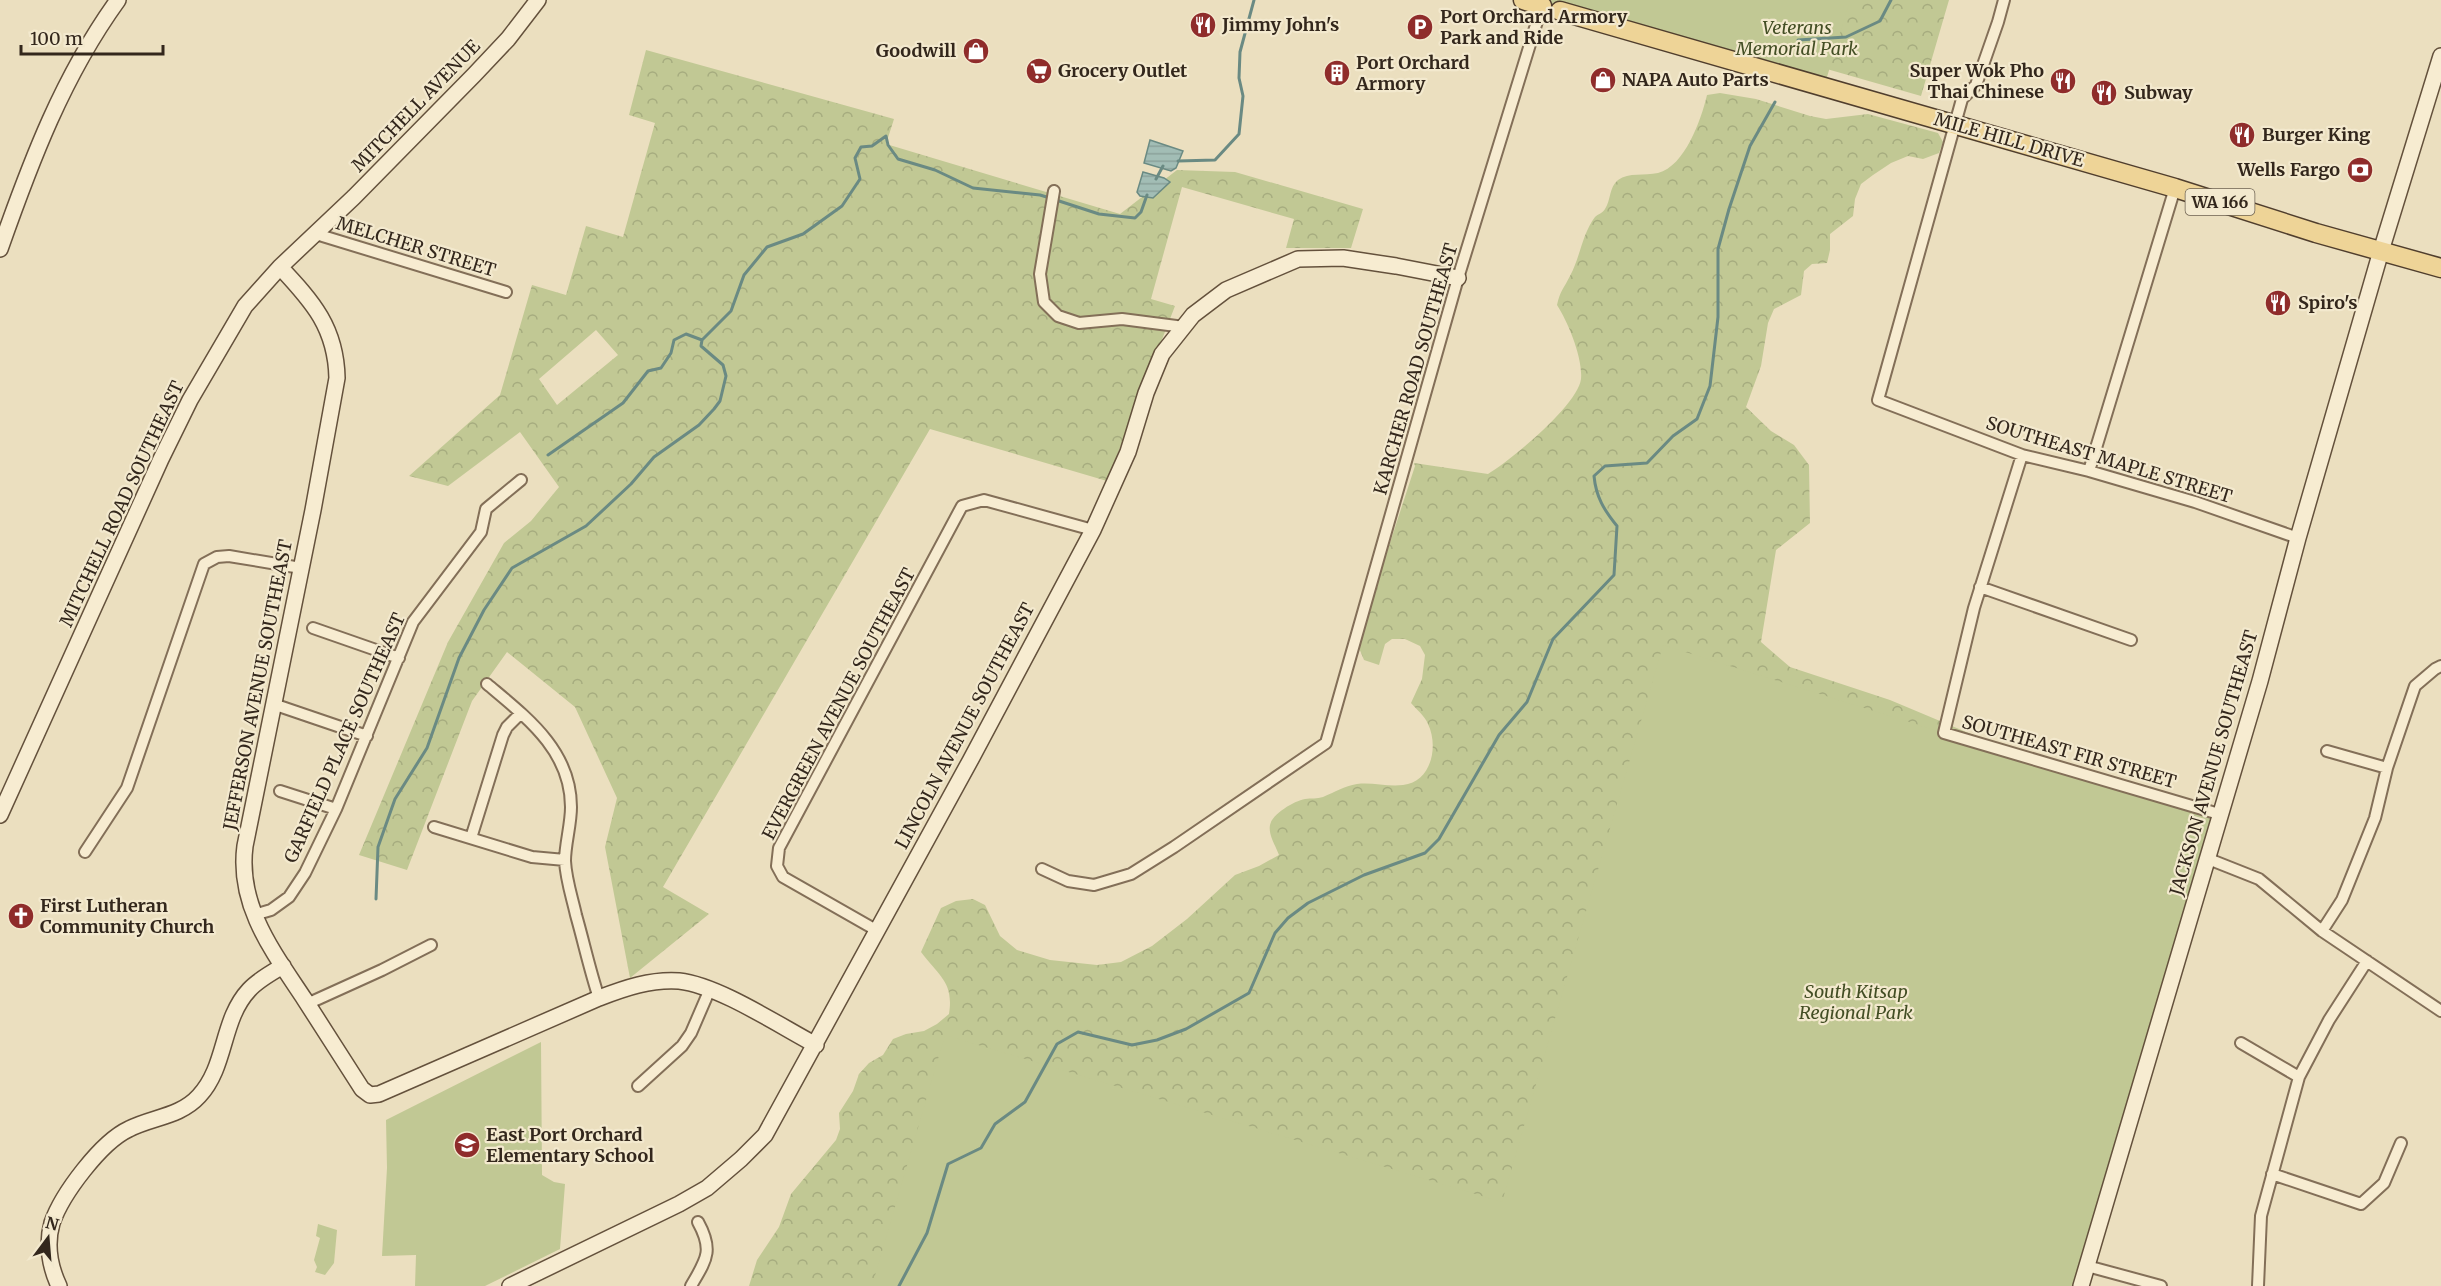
<svg xmlns="http://www.w3.org/2000/svg" width="2441" height="1286" viewBox="0 0 2441 1286" font-family="Merriweather,serif">
  <style>
    .forest { fill: url(#forest-crowns); fill-rule: evenodd }
    .park { fill: #c1c894 }
    .water { fill: url(#water-rules); stroke: #6a8a83; stroke-width: 1.5 }
    .lines { fill: none; stroke-linecap: round; stroke-linejoin: round }
    .stream { stroke: #6a8a83; stroke-width: 3 }
    .street-casing { stroke: #836f58; stroke-width: 14 }
    .secondary-casing { stroke: #64513c; stroke-width: 18 }
    .primary-casing { stroke: #503e2d; stroke-width: 21 }
    .street { stroke: #f7ecd1; stroke-width: 10 }
    .secondary { stroke: #f7ecd1; stroke-width: 15 }
    .primary { stroke: #eed497; stroke-width: 18 }
    .labels { text-anchor: middle; stroke-width: 4.5; stroke-linejoin: round; paint-order: stroke }
    .shield { fill: #f3e9ce; stroke: #6d6151; stroke-width: 1.5 }
    .shield-label { font-size: 16px; font-weight: bold; fill: #33271c }
    .poi-label { font-size: 18px; font-weight: bold; fill: #33271c; stroke: #f3e9ce; text-anchor: start }
    .park-label { font-size: 18px; font-style: italic; fill: #434e24; stroke: #f3e9ce }
    .street-label { font-size: 18px; fill: #33271c; stroke: #f3e9ce }
  </style>
  <defs>
    <pattern id="forest-crowns" width="20" height="18" patternUnits="userSpaceOnUse" patternTransform="scale(1.5)"><rect width="20" height="18" fill="#c1c894"/><path d="M2 6a3 3 0 1 1 6 0M12 15a3 3 0 1 1 6 0" fill="none" stroke="#a6ac7f"/></pattern>
    <pattern id="water-rules" width="6" height="5" patternUnits="userSpaceOnUse" patternTransform="scale(1.5)"><rect width="6" height="5" fill="#a2bdb5"/><path d="M0 2.5h6" fill="none" stroke="#8ca29b"/></pattern>
  </defs>
  <rect width="100%" height="100%" fill="#ebdfbf"/>
  <path class="forest" d="M1722,0H1949L1921,96L1712,36Z
    M646,50L894,119L886,144L1120,214L1177,170L1235,172L1363,209L1351,248H1286L1294,219L1182,187L1151,299L1175,306L1107,481L930,429L663,887L709,914L630,978L605,847L617,798L575,707L507,652L472,701L407,870L359,855L448,642L504,543L531,521L559,487L520,432L448,486L409,476L500,395L532,285L566,295L586,226L623,237L655,123L629,115ZM596,330L618,355L557,405L539,379Z
    M1720,93L1756,99L1810,116L1826,119L1868,114L1938,133L1943,142L1939,153L1923,159L1908,156L1891,163L1873,175L1861,184L1855,199L1853,216L1830,234V250L1827,263L1812,264L1804,271L1801,295L1774,309L1768,323L1761,366L1746,407L1771,431L1794,445L1809,465L1810,523L1776,550L1761,642L1790,667L1890,700L1971,734L2211,821L2074,1286H749L757,1260L779,1227L791,1194L836,1140L840,1129L839,1113L853,1091L859,1074L869,1063L883,1055L893,1039L906,1034L924,1031L937,1024L949,1014C954,982 939,976 921,952L941,908L956,901L973,899L985,905L1000,936L1017,950L1050,960L1097,965L1121,962L1152,946L1187,919L1235,875L1259,866L1279,855C1276,846 1268,835 1270,825C1272,814 1294,801 1305,799C1311,798 1317,799 1323,797C1335,792 1344,786 1357,784C1372,782 1388,787 1403,785C1431,782 1439,747 1428,724C1425,716 1416,709 1411,703L1422,679L1425,655L1420,646L1405,639H1392L1385,644L1379,665L1364,660L1359,648L1360,635L1415,466L1414,463L1488,474C1510,461 1578,405 1581,379C1583,358 1568,322 1557,305C1560,291 1564,288 1570,276C1580,258 1582,234 1595,217C1598,214 1603,213 1605,209C1611,200 1609,187 1618,180C1629,172 1644,176 1658,173C1685,166 1701,120 1707,95Z"/>
  <path class="park" d="M1544,0H1850L1824,87L1542,6Z
    M1663,645L1944,733L2219,814L2081,1286H872L945,1035L1502,1202Z
    M541,1042L542,1175L554,1182L565,1184L560,1249L485,1286H415L416,1255L382,1256L387,1168L386,1120Z
    M318,1224L337,1230L334,1263L325,1275L315,1272L317,1267L314,1260L320,1238L316,1236Z"/>
  <path class="water" d="M1150,140L1183,151L1176,168L1171,171L1144,163Z
    M1143,172L1164,178L1170,182L1153,198L1140,196L1137,192Z"/>
  <g class="lines">
    <path class="stream" d="M1798,40L1846,37L1880,21L1891,0
      M1178,161L1215,160L1239,134L1243,96L1239,78L1240,52L1254,0
      M1156,179L1163,166
      M1056,200L1099,214L1135,218L1141,212L1147,195
      M548,455L623,403L648,371L661,368L671,353L674,340L686,334L702,340
      M376,899L378,847L395,799L427,748L459,658L484,610L512,568L586,526L631,484L654,457L699,425L714,409L720,401L726,376L723,365L701,346L702,340L731,311L744,275L767,247L803,234L842,206L860,179L855,158L861,147L872,146L886,136L888,145L898,159L935,170L973,188L1040,195L1050,198
      M899,1286L927,1233L948,1164L981,1148L995,1124L1025,1102L1057,1044L1078,1032L1132,1045L1157,1040L1186,1029L1249,993L1275,933L1288,918L1308,903L1364,875L1425,853L1439,839L1499,735L1527,702L1553,639L1614,575L1617,526C1604,510 1596,497 1594,476L1605,466L1647,463L1673,436L1697,419L1710,386L1718,317V249L1729,209L1750,146L1775,102"/>
    <defs>
      <path id="street" d="M2004,0L1998,22L1976,85L1962,99L1878,400L2022,455L2089,471L2195,502L2298,538
        M1054,191L1040,274L1044,302L1058,316L1079,323L1122,319L1184,327
        M316,234L506,292
        M2022,455L1974,608L1944,733L2219,814
        M2089,471L2175,188
        M1980,587L2131,640
        M313,628L399,658
        M487,684C526,717 571,750 571,807C571,825 565,844 565,861C566,880 572,897 576,915C584,943 590,971 599,998
        M273,704L367,736
        M2327,751L2387,768
        M280,791L336,809
        M434,827L532,857L565,860
        M471,838L503,735L507,727L521,713
        M85,852L127,788L204,564L217,557L229,556L301,568
        M2206,858L2259,879L2322,931L2441,1011
        M1042,869L1068,881L1094,885L1131,874L1174,847L1326,743L1458,278L1543,2
        M254,915L271,910L289,897L305,873L336,809L413,622L481,532L486,509L521,480
        M876,930L783,877L777,866L779,848L962,506L984,500L1093,530
        M2322,931L2342,900L2375,818L2387,768L2415,686L2435,669L2441,666
        M307,1004L382,970L431,945
        M2241,1043L2299,1077
        M638,1086L682,1046L691,1033L710,989
        M2272,1174L2361,1204L2384,1183L2401,1143
        M2087,1266L2161,1286
        M691,1286C706,1260 714,1251 698,1222
        M2258,1286L2261,1216L2299,1077L2329,1020L2367,961"/>
      <path id="secondary" d="M0,249C31,161 63,76 118,0
        M280,267C313,302 336,328 337,378L313,510L245,846C237,906 274,953 305,1000C324,1030 343,1059 362,1089L370,1095L379,1094L599,998C625,988 651,979 679,981C718,985 780,1026 816,1045
        M0,815L161,459L190,400L245,306L280,267L354,197L474,75L508,39L538,0
        M59,1286C50,1267 46,1244 52,1223C62,1194 101,1142 129,1129C152,1117 180,1117 199,1096C227,1066 221,1020 249,990C258,980 271,973 283,966
        M510,1286L679,1204L707,1188L741,1159L765,1135L970,761L1093,530L1128,452L1146,393L1162,354L1193,315L1226,290L1298,259L1343,258L1396,266L1458,278
        M2081,1286L2260,681L2298,538L2381,251L2441,56"/>
      <path id="primary" d="M1523,0L1542,6
        M1560,11L2175,188L2316,233L2441,268"/>
    </defs>
    <use href="#street" class="street-casing"/>
    <use href="#secondary" class="secondary-casing"/>
    <use href="#primary" class="primary-casing"/>
    <use href="#street" class="street"/>
    <use href="#secondary" class="secondary"/>
    <use href="#primary" class="primary"/>
  </g>
  <defs>
    <symbol id="restaurant-disc" viewBox="-11 -11 22 22"><circle r="9.5" fill="#8f2c2b" stroke="#f3e9ce"/><path d="M-5-6h1v4h1v-4h1v4h1v-4h1v5L-1.5 .5V6h-2V.5L-5-1ZM5-6V6H3V1.5H1.5Q1.5-4 5-6Z" fill="#fff"/></symbol>
    <symbol id="parking-disc" viewBox="-11 -11 22 22"><circle r="9.5" fill="#8f2c2b" stroke="#f3e9ce"/><path d="M-3.5-5.5H1a3.5 3.5 0 0 1 0 7H-1V5.5H-3.5ZM-1-3.4V-.6H.8a1.4 1.4 0 0 0 0-2.8Z" fill="#fff"/></symbol>
    <symbol id="shop-disc" viewBox="-11 -11 22 22"><circle r="9.5" fill="#8f2c2b" stroke="#f3e9ce"/><path d="M-5-2.5h2.3a2.7 3.5 0 0 1 5.4 0H5L5.5 6h-11ZM-1.5-2.5h3a1.5 2.3 0 0 0-3 0Z" fill="#fff"/></symbol>
    <symbol id="supermarket-disc" viewBox="-11 -11 22 22"><circle r="9.5" fill="#8f2c2b" stroke="#f3e9ce"/><path d="M-6-5.5h2.5l.6 2H6L4.5 2H-2.5L-4.4-4H-6ZM-1.5 3.2a1.3 1.3 0 1 0 .1 0ZM3 3.2a1.3 1.3 0 1 0 .1 0Z" fill="#fff"/></symbol>
    <symbol id="building-disc" viewBox="-11 -11 22 22"><circle r="9.5" fill="#8f2c2b" stroke="#f3e9ce"/><path d="M-4-6H4V6H1V3H-1V6H-4ZM-2.5-4.3h1.7v1.8h-1.7ZM.8-4.3h1.7v1.8H.8ZM-2.5-1h1.7V.8h-1.7ZM.8-1h1.7V.8H.8Z" fill="#fff"/></symbol>
    <symbol id="bank-disc" viewBox="-11 -11 22 22"><circle r="9.5" fill="#8f2c2b" stroke="#f3e9ce"/><path d="M-6-4H6V4H-6ZM0-2.3a2.3 2.3 0 1 0 0 4.6a2.3 2.3 0 1 0 0-4.6Z" fill="#fff"/></symbol>
    <symbol id="church-disc" viewBox="-11 -11 22 22"><circle r="9.5" fill="#8f2c2b" stroke="#f3e9ce"/><path d="M-1.2-6h2.4v3.5h3.3v2.4h-3.3V6h-2.4V-.1h-3.3v-2.4h3.3Z" fill="#fff"/></symbol>
    <symbol id="school-disc" viewBox="-11 -11 22 22"><circle r="9.5" fill="#8f2c2b" stroke="#f3e9ce"/><path d="M0-5L7-2L0 1L-7-2ZM-4 1L0 2.5L4 1V4Q0 6-4 4Z" fill="#fff"/></symbol>
  </defs>
  <g fill-rule="evenodd">
    <use href="#restaurant-disc" x="1188" y="10" width="30" height="30"/>
    <use href="#parking-disc" x="1405" y="12" width="30" height="30"/>
    <use href="#shop-disc" x="961" y="36" width="30" height="30"/>
    <use href="#supermarket-disc" x="1024" y="56" width="30" height="30"/>
    <use href="#building-disc" x="1322" y="58" width="30" height="30"/>
    <use href="#shop-disc" x="1588" y="65" width="30" height="30"/>
    <use href="#restaurant-disc" x="2048" y="66" width="30" height="30"/>
    <use href="#restaurant-disc" x="2089" y="78" width="30" height="30"/>
    <use href="#restaurant-disc" x="2227" y="120" width="30" height="30"/>
    <use href="#bank-disc" x="2345" y="155" width="30" height="30"/>
    <use href="#restaurant-disc" x="2263" y="288" width="30" height="30"/>
    <use href="#church-disc" x="6" y="901" width="30" height="30"/>
    <use href="#school-disc" x="452" y="1130" width="30" height="30"/>
  </g>
  <g class="labels">
    <rect class="shield" x="2185.5" y="189" width="69" height="26" rx="4.5"/>
    <g class="shield-label">
      <text x="2220" y="208">WA 166</text>
    </g>
    <g class="poi-label">
      <text x="1440" y="23">Port Orchard Armory<tspan x="1440" dy="21">Park and Ride</tspan></text>
      <text x="1222" y="31">Jimmy John's</text>
      <text x="956" y="57" text-anchor="end">Goodwill</text>
      <text x="1356" y="69">Port Orchard<tspan x="1356" dy="21">Armory</tspan></text>
      <text x="1058" y="77">Grocery Outlet</text>
      <text x="2044" y="77" text-anchor="end">Super Wok Pho<tspan x="2044" dy="21">Thai Chinese</tspan></text>
      <text x="1622" y="86">NAPA Auto Parts</text>
      <text x="2124" y="99">Subway</text>
      <text x="2262" y="141">Burger King</text>
      <text x="2340" y="176" text-anchor="end">Wells Fargo</text>
      <text x="2298" y="309">Spiro's</text>
      <text x="40" y="912">First Lutheran<tspan x="40" dy="21">Community Church</tspan></text>
      <text x="486" y="1141">East Port Orchard<tspan x="486" dy="21">Elementary School</tspan></text>
    </g>
    <g class="park-label">
      <text x="1797" y="34">Veterans<tspan x="1797" dy="21">Memorial Park</tspan></text>
      <text x="1856" y="998">South Kitsap<tspan x="1856" dy="21">Regional Park</tspan></text>
    </g>
    <g class="street-label">
      <text transform="translate(416 106) rotate(-46)" y="6">MITCHELL AVENUE</text>
      <text transform="translate(2009 140) rotate(16)" y="6">MILE HILL DRIVE</text>
      <text transform="translate(416 247) rotate(17)" y="6">MELCHER STREET</text>
      <text transform="translate(1416 369) rotate(-74)" y="6">KARCHER ROAD SOUTHEAST</text>
      <text transform="translate(2109 460) rotate(17)" y="6">SOUTHEAST MAPLE STREET</text>
      <text transform="translate(122 504) rotate(-65)" y="6">MITCHELL ROAD SOUTHEAST</text>
      <text transform="translate(258 685) rotate(-79)" y="6">JEFFERSON AVENUE SOUTHEAST</text>
      <text transform="translate(839 704) rotate(-62)" y="6">EVERGREEN AVENUE SOUTHEAST</text>
      <text transform="translate(965 726) rotate(-62)" y="6">LINCOLN AVENUE SOUTHEAST</text>
      <text transform="translate(345 738) rotate(-66)" y="6">GARFIELD PLACE SOUTHEAST</text>
      <text transform="translate(2069 752) rotate(16)" y="6">SOUTHEAST FIR STREET</text>
      <text transform="translate(2214 763) rotate(-74)" y="6">JACKSON AVENUE SOUTHEAST</text>
    </g>
  </g>
  <g transform="translate(48 1238) rotate(16)" stroke="#f3e9ce" stroke-width="4.5" paint-order="stroke">
  <path d="M0-4.5L10 22L0 15L-10 22Z" fill="#33271c"/>
  <text y="-9" font-size="16" font-weight="bold" text-anchor="middle" fill="#33271c">N</text>
  </g>
  <path d="M21 45v9h142v-9" fill="none" stroke="#33271c" stroke-width="3"/>
  <text x="30" y="45" font-size="18" fill="#33271c" stroke="#f3e9ce" stroke-width="4.5" paint-order="stroke">100 m</text>
</svg>
